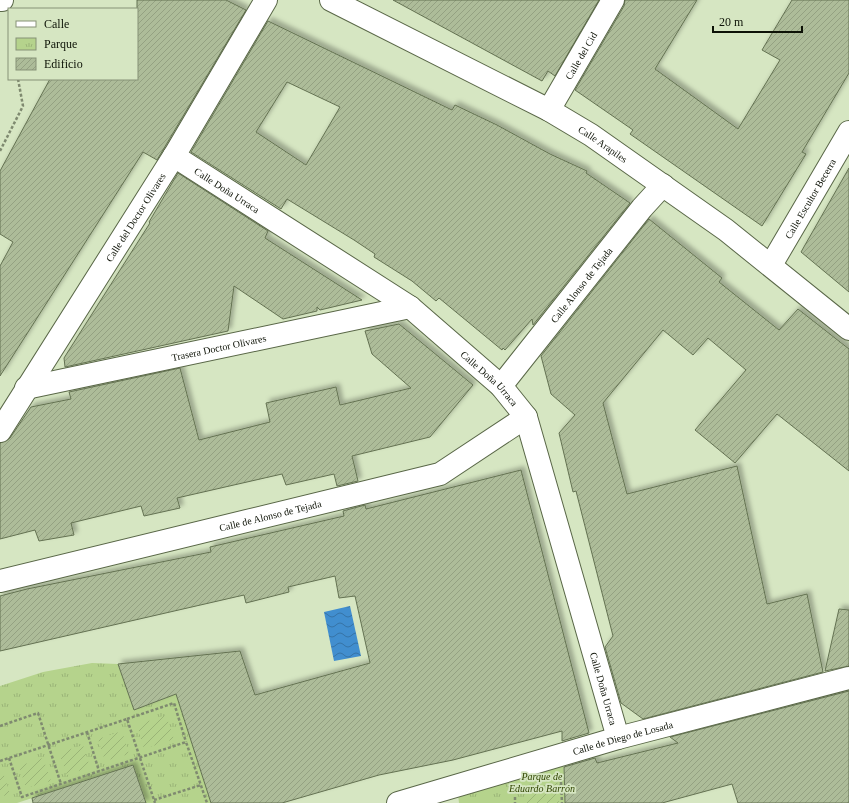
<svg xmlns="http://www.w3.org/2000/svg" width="849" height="803" viewBox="0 0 849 803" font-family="Georgia,serif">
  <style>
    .park { fill: url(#park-tufts) }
    .garden { fill: url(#garden-furrows) }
    .water { fill: url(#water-waves) }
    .building { fill: url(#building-hatch); stroke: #647252; fill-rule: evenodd; filter: url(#shadow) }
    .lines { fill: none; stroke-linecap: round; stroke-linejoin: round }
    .street-casing { stroke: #596747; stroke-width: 24 }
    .path { stroke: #7f8a70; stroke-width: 2.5; stroke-dasharray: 3 2; stroke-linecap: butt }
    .street { stroke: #fff; stroke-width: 22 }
    .labels { text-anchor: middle; stroke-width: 3.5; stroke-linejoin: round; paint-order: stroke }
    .street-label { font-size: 10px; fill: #0d1206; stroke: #d6e6c2 }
    .park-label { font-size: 10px; font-style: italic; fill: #304500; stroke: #d6e6c2 }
  </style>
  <defs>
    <pattern id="park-tufts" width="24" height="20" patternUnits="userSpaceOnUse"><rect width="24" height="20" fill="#b5d38c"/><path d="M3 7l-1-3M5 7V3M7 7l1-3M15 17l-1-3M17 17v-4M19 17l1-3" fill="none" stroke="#9ab477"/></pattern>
    <pattern id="garden-furrows" width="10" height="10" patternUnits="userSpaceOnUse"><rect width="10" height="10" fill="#b5d38c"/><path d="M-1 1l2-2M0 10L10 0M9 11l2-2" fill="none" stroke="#9ab477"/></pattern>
    <pattern id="water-waves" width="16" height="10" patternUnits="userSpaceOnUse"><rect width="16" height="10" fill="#418ecf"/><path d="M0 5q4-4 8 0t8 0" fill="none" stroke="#3573a6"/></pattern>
    <pattern id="building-hatch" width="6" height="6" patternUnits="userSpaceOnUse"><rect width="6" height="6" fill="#adbc99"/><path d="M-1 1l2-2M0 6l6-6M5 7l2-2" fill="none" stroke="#94a182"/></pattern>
    <filter id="shadow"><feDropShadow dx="3.5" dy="-3.5" stdDeviation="2" flood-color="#0004"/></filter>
  </defs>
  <rect width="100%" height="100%" fill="#d6e6c2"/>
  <path class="park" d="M92,663L118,664L134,710L176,694L211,803H146L133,765L17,803H0V686L43,672Z
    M563,754L565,803H459L457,785Z"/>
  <path class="garden" d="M166,715L174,739L144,749L137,725Z
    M122,731L129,754L105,761L98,739Z
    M83,745L90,767L67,775L59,753Z
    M43,758L51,781L26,788L19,766Z
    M3,772L10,794L0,797V773Z
    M557,779L559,803H527V799L539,787Z"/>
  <path class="water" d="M350,606L361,656L334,661L324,612Z"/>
  <path class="building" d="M137,0H226L246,10L157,160L143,152L0,376V266L13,242L0,234V171L50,79H137Z
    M393,0H599L555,76L548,71L542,81Z
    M625,0H697L655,69L738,129L780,60L762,50L792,0H849V73L802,152L806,154L762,226L630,134L633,130L575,90L624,6Z
    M268,21L452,110L455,105L497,125L550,154L587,171L586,173L630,203L533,325L532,319L505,350L503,348L502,350L439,298L436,301L412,281L374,257L375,254L354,240L287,199L281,209L191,152ZM287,82L340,107L306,165L256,132Z
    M849,168V292L801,252Z
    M178,173L268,231L265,238L362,300L320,310L317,307V311L283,319L234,286L228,331L65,367L64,358L150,223L149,222Z
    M649,219L722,278L719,282L779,330L798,309L849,349V471L777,414L735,463L695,430L746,370L708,338L693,355L663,330L603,403L627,494L737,466L767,604L807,594L823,672L643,719L621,703L605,647L613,636L576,491L573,492L559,433L575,415L551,394L541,356Z
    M399,324L473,385L430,437L352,456L358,481L337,486L334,474L286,485L282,474L177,498L180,508L144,516L141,506L71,523L74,535L39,541L35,530L0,539V443L10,438L31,407L71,399L69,392L180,368L199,440L270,422L266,403L336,387L340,405L411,388L372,354L365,331Z
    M521,470L589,733L562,741V731L453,760L379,775L282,803H211L176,694L134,710L118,664L240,651L255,695L370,663L355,596L339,598L335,576L288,587L289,592L246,603L244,595L0,651V596L27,589L211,552L210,547L344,516L343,511L365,505L366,509Z
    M839,609L849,610V666L825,671Z
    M849,691V803H738L732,784L662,803H565L564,767L595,758L597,763L678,743L670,737Z
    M133,765L146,803H33L32,798Z"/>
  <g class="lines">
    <defs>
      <g id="street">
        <path d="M0,0H2"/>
        <path id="s1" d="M331,0L549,110L591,135L726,230L849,329"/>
        <path id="s2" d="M549,110L613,0"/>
        <path id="s3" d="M174,156L410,307L501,386L526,417L618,738"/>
        <path id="s4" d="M771,265L849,132"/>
        <path id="s5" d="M501,386L642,208L663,185"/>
        <path id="s6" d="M26,388L410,307"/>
        <path id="s7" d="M0,431L174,156L266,0"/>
        <path id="s8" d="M0,581L440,474L526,417"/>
        <path id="s9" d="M398,803L618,738L849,678"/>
      </g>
    </defs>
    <use href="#street" class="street-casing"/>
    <path class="path" d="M0,151L23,106L18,79
      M127,719L174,703L186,742
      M0,726L38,713L61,784
      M87,732L99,771
      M9,758L22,797L186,742L207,803
      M0,761L127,719L155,803
      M561,782L562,803
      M515,797V803
      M154,800L201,785"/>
    <use href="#street" class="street"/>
  </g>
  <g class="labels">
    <g class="street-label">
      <text dy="4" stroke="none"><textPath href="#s2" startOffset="63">Calle del Cid</textPath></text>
      <text dy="4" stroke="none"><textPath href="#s1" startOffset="308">Calle Arapiles</textPath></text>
      <text dy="4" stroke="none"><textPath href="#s3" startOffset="63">Calle Doña Urraca</textPath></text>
      <text dy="4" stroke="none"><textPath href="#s4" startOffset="77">Calle Escultor Becerra</textPath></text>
      <text dy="4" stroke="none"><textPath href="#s7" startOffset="253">Calle del Doctor Olivares</textPath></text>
      <text dy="4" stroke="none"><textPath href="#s5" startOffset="129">Calle Alonso de Tejada</textPath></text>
      <text dy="4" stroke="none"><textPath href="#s6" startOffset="197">Trasera Doctor Olivares</textPath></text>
      <text dy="4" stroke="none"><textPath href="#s3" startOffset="387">Calle Doña Urraca</textPath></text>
      <text dy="4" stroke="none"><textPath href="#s8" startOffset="278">Calle de Alonso de Tejada</textPath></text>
      <text dy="4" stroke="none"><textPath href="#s3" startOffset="723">Calle Doña Urraca</textPath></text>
      <text dy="4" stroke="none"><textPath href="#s9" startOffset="234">Calle de Diego de Losada</textPath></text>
    </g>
    <g class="park-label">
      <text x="542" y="780">Parque de<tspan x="542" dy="12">Eduardo Barrón</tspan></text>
    </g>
  </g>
  <rect x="8" y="8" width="130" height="72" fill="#d6e6c2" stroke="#869177"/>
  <rect x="16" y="21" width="20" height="6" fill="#ffffff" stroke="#869177"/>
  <text x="44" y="28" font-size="12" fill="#0d1206">Calle</text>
  <rect x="16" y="38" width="20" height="12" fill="url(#park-tufts)" stroke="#869177"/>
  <text x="44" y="48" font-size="12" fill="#0d1206">Parque</text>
  <rect x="16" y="58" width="20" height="12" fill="url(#building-hatch)" stroke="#869177"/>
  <text x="44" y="68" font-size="12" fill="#0d1206">Edificio</text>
  <path d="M713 26v6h89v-6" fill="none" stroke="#0d1206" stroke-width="2"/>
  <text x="719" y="26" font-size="12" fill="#0d1206" stroke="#d6e6c2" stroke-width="3" paint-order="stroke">20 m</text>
</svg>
